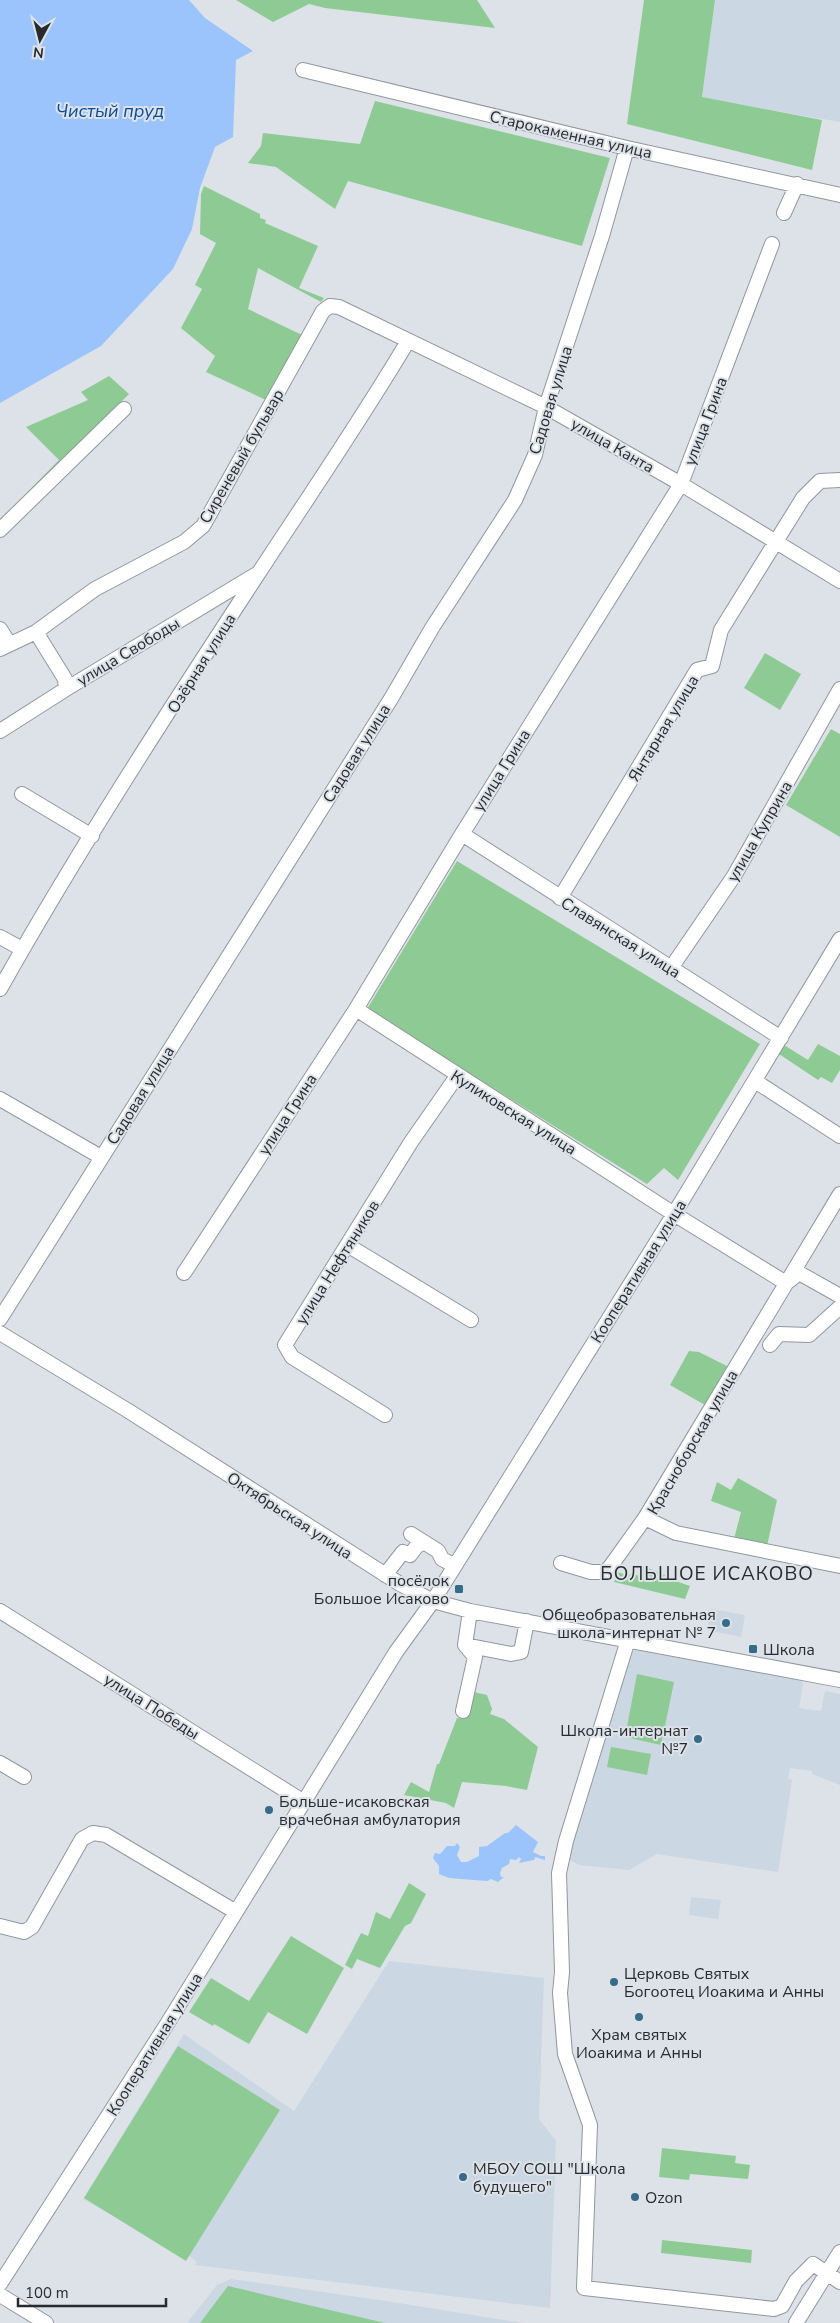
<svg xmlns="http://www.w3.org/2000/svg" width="840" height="2323" viewBox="0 0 840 2323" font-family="'Nunito Sans',sans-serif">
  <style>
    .built { fill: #cbd7e2 }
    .green { fill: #8ecb94 }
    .water { fill: #9cc4fc }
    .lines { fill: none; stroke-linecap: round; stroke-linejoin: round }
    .minor-casing { stroke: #91979c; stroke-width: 16 }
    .minor { stroke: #fff; stroke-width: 14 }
    .poi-dot { fill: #376c88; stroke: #dce2e8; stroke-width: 2 }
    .labels { text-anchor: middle; stroke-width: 4; stroke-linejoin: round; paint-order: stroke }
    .street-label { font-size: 16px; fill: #282b2d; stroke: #dce2e8 }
    .poi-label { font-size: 16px; fill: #282b2d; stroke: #dce2e8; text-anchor: start }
    .water-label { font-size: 18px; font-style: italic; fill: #094b9a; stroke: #dce2e8 }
    .quarter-label { font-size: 19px; letter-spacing: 1px; fill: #282b2d; stroke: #dce2e8 }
  </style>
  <rect width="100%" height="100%" fill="#dce2e8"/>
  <path class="built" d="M715,0H840V122L702,98Z
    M711,1609L745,1615L741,1637L707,1630Z
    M635,1650L801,1680L803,1684L799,1708L821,1711L825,1691L840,1694V1785L812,1774V1771L790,1768L788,1779L792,1780L778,1872L657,1854L629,1870L579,1865L567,1858L629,1656Z
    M691,1897L721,1900L718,1919L689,1915Z
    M389,1961L544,1978L539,2119L556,2141L550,2308L195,2265L197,2262L189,2256L166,2246L83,2199L184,2034L294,2111Z
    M231,2279L386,2301L522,2323H187L217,2285Z"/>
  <path class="green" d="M236,0H477L495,28L325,8L309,4L273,22Z
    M644,0H715L702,97L822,120L812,170L627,124Z
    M375,101L610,158L582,246L348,181L335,209L276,167L248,163L261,146L263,133L360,144Z
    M204,186L260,214V218L266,220L265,223L318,246L299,288L324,298L321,302L258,268L248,309L302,335L266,400L206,372L215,356L181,328L202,289L195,285L216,243L200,234L201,194Z
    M109,376L129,394L0,524V520L59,460L26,427L88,400L81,392Z
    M765,653L801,674L780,710L744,688Z
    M831,729L840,734V837L786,805Z
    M457,861L760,1044L678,1180L664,1168L647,1184L367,1009Z
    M818,1044L840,1056V1070L832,1083L821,1077L818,1080L779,1054L784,1045L808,1060Z
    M689,1351L699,1352L727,1366L705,1405L670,1385Z
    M738,1478L777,1500L767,1546L734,1539L741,1512L711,1501L717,1482L731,1490Z
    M643,1566L665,1575L664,1577L690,1586L685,1599L614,1582L618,1572L629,1576L631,1573L639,1576Z
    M637,1674L674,1682L661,1745L625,1737Z
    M469,1691L487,1695L492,1709L490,1714L504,1719L538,1747L527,1790L506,1786L462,1782L454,1808L446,1803L404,1795L411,1782L429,1792L437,1764H439L457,1718L463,1719Z
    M611,1747L651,1754L647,1775L607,1767Z
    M409,1883L426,1894L411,1923L405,1926L380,1968L357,1959L352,1969L345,1965L361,1933L368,1936L376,1912L390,1919Z
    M291,1936L344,1968L307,2034L268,2012L249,2044L214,2024L213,2026L189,2012L211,1978L249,2001Z
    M178,2046L280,2110L186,2261L84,2198Z
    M662,2148L736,2156L735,2163L750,2165L748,2179L690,2174L689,2180L659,2177Z
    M662,2240L752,2250L751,2263L661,2253Z
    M228,2286L385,2323H200Z"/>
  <path class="water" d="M0,0H189L205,18L253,51L236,60L233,137L215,147L200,188L192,229L173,269L101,346L0,403Z
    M516,1825L538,1842L533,1852L541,1856H545V1860L535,1857L534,1860L519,1863L521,1859L519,1857L516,1860L510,1859L509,1864L502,1868L500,1873L501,1877H504L498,1882L491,1879L487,1881L449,1878L439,1874V1866L433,1858L435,1853L440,1854L447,1846H455L457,1843L460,1847L457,1855L461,1862H467L479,1856V1847L487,1846L505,1833H508Z"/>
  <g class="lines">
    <defs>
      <path id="minor" d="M303,70L627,148L840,195
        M784,213L797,184
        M0,530L124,409
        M0,629L9,643
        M36,632L65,679L66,689
        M0,649L36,632L95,589L184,542L203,526L323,311L330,306L339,307L546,407L681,484L840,581
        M0,731L66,689L255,575
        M22,794L92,836
        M462,834L781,1038
        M560,898L697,670L712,666L721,630L803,498L820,481L840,480
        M0,937L22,949
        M671,968L734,876L840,689
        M0,989C80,847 169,710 258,574C309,496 361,420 408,341
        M356,1009L674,1214L786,1283
        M755,1081L840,1136
        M0,1099L101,1157
        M349,1246L471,1320
        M184,1273L356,1009L462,834L681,484L772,244
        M789,1281L799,1273L840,1296
        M0,1319L392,697L432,628L515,500L535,455L546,407L602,236L627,148
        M0,1333L127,1410L400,1584L433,1601L470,1611L840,1680
        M770,1345L779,1334L809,1335L840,1307
        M385,1415L292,1357L285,1345L411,1142L457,1076
        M645,1518L676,1533L840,1566
        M411,1534L438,1551L442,1559L455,1566
        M561,1563L591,1572H605L610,1567L645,1518L840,1194
        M385,1575L403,1552L410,1555L416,1547L423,1542
        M0,1611L304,1802
        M470,1611L465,1645L511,1654L521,1652L527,1621
        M628,1640L566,1841L559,1873L562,1972L560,1993L565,2054L590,2125L584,2288L774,2309L782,2306L796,2281L813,2264L840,2282
        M463,1711L475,1657L465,1645
        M0,1763L24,1777
        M0,1926L24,1932L32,1927L82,1839L93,1833L106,1835L236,1912
        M0,2284L167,2024L396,1652L433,1601L674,1214L840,939
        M0,2295L46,2323
        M796,2323L840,2252"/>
    </defs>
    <use href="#minor" class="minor-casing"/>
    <use href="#minor" class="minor"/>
  </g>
  <g class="poi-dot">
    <rect x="454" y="1584" width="10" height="10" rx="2.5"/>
    <circle cx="726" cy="1623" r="5"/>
    <rect x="748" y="1644" width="10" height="10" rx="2.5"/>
    <circle cx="698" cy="1739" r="5"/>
    <circle cx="269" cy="1810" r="5"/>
    <circle cx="614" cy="1982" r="5"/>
    <circle cx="639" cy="2017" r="5"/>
    <circle cx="463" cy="2177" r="5"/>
    <circle cx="635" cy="2197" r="5"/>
  </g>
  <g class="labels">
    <g class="street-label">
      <text transform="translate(571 134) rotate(13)" y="6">Старокаменная улица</text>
      <text transform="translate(550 400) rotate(-73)" y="6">Садовая улица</text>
      <text transform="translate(705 421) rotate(-69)" y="6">улица Грина</text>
      <text transform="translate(613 445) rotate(30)" y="6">улица Канта</text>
      <text transform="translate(241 456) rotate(-60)" y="6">Сиреневый бульвар</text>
      <text transform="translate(128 651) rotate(-31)" y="6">улица Свободы</text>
      <text transform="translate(201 663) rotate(-58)" y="6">Озёрная улица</text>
      <text transform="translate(663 728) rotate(-59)" y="6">Янтарная улица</text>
      <text transform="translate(356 753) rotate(-58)" y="6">Садовая улица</text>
      <text transform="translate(501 770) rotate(-58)" y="6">улица Грина</text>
      <text transform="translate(759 831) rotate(-60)" y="6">улица Куприна</text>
      <text transform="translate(621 937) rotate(32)" y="6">Славянская улица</text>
      <text transform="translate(140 1095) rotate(-58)" y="6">Садовая улица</text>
      <text transform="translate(514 1112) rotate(32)" y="6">Куликовская улица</text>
      <text transform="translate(287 1114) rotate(-57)" y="6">улица Грина</text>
      <text transform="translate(337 1262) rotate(-58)" y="6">улица Нефтяников</text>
      <text transform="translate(638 1271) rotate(-58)" y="6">Кооперативная улица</text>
      <text transform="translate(692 1442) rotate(-60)" y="6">Красноборская улица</text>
      <text transform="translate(290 1515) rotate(33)" y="6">Октябрьская улица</text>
      <text transform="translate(152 1706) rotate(32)" y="6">улица Победы</text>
      <text transform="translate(154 2044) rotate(-58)" y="6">Кооперативная улица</text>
    </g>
    <g class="poi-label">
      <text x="449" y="1586" text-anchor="end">посёлок<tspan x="449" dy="18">Большое Исаково</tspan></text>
      <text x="716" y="1620" text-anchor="end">Общеобразовательная<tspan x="716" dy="18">школа-интернат № 7</tspan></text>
      <text x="763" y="1655">Школа</text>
      <text x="688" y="1736" text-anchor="end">Школа-интернат<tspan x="688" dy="18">№7</tspan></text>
      <text x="279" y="1807">Больше-исаковская<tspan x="279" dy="18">врачебная амбулатория</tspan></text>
      <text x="624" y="1979">Церковь Святых<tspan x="624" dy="18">Богоотец Иоакима и Анны</tspan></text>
      <text x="639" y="2040" text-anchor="middle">Храм святых<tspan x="639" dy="18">Иоакима и Анны</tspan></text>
      <text x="473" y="2174">МБОУ СОШ "Школа<tspan x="473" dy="18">будущего"</tspan></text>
      <text x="645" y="2203">Ozon</text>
    </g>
    <g class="water-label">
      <text x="110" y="117">Чистый пруд</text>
    </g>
    <g class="quarter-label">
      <text x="707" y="1580">БОЛЬШОЕ ИСАКОВО</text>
    </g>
  </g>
  <g transform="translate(40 40) rotate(187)" stroke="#dce2e8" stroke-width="4" paint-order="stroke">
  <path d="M0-4L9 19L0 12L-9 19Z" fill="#282b2d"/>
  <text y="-8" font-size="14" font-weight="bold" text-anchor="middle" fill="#282b2d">N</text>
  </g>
  <path d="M18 2298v8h148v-8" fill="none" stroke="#282b2d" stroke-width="2.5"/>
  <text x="25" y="2298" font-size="15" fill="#282b2d" stroke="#dce2e8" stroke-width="4" paint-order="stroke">100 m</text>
</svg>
